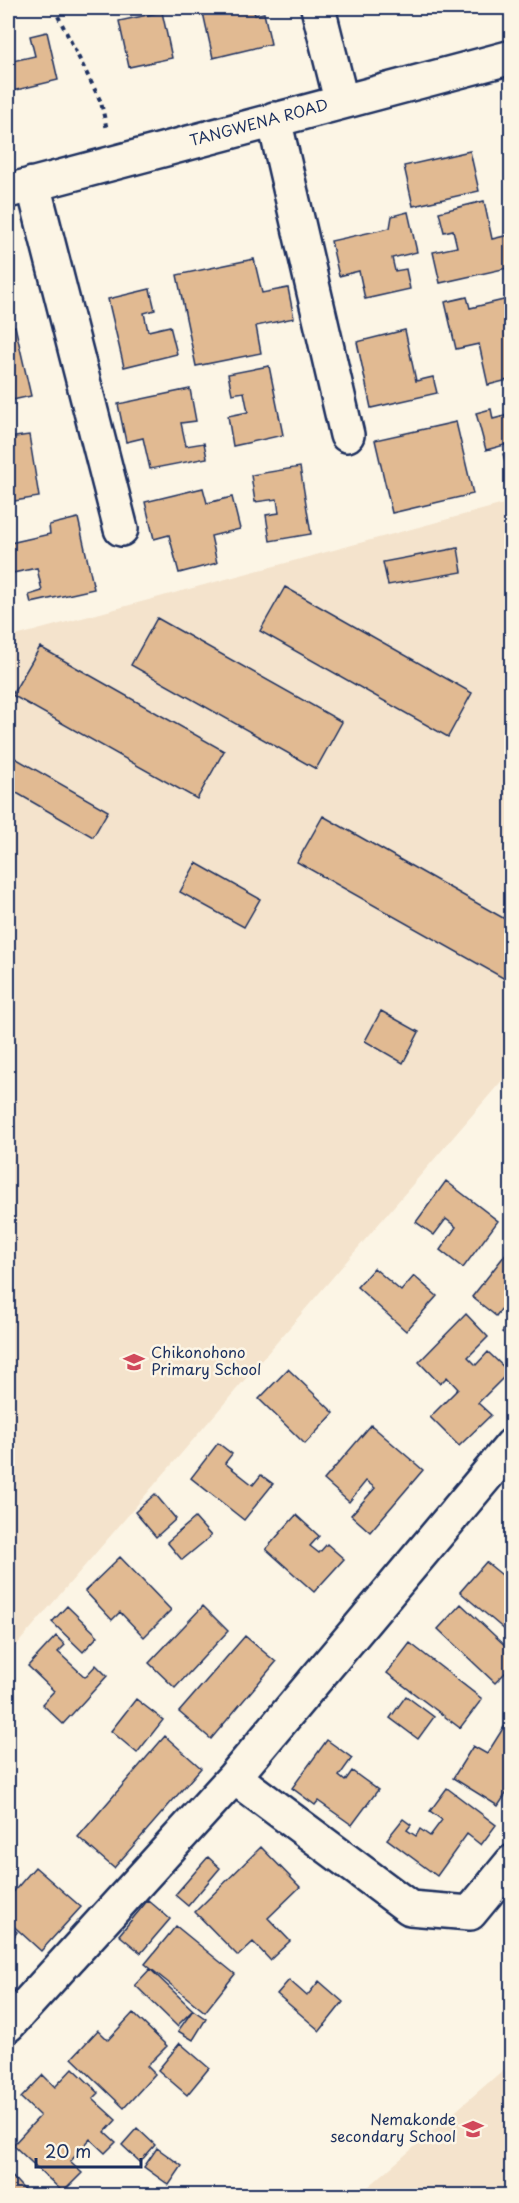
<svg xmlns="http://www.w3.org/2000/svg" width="519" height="2203" viewBox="0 0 519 2203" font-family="'Playpen Sans',sans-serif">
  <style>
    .built { fill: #f4e3cc }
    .building { fill: #e1ba92; stroke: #1b2f5e; stroke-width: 1.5 }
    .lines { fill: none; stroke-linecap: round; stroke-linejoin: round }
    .minor-casing { stroke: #1b2f5e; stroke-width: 38 }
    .path { stroke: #1b2f5e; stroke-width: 4; stroke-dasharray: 4.5 4.5; stroke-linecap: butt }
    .minor { stroke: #fcf5e5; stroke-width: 33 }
    .labels { text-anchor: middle; stroke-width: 5; stroke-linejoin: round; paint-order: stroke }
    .street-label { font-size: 15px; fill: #1b2f5e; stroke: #fcf5e5 }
    .poi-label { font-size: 15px; fill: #1b2f5e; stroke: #fcf5e5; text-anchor: start }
  </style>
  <rect width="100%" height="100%" fill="#fcf5e5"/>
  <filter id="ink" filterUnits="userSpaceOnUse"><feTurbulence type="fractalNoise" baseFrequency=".0167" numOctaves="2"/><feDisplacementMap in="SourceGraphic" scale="12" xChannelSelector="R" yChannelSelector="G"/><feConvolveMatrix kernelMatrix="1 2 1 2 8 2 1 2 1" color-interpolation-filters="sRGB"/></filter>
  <g filter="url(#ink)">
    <path class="built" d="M511,502V1070L8,1655V638Z
      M511,2063V2195H359Z"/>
    <path class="building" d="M202,8H253L255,15L264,13L271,44L213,58Z
      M162,12L172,58L129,67L119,21Z
      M47,32L58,80L8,92V62L35,56L30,36Z
      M470,151L479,191L413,206L404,166Z
      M484,201L492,239L509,235L512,267L440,283L433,252L457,247L453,230L444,232L439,212Z
      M408,212L417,252L392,258L395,271L406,269L410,289L365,299L359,271L339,276L331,241L390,228L392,216Z
      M254,259L262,293L288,288L294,318L256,326L261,353L196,366L177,275Z
      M150,289L155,310L144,313L148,331L170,326L177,354L124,367L108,299Z
      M467,297L470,308L512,298V379L488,385L479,344L456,349L445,302Z
      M15,326L31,396L8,401V328Z
      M405,330L416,381L433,377L437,393L371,408L357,342Z
      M269,366L283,435L233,446L228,416L248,412L244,392L232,394L228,374Z
      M190,389L196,421L181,423L186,446L204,443L207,458L150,469L143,438L126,442L118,404Z
      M491,409L493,419L512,414V443L486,450L476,413Z
      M456,422L473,494L392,513L375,440Z
      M29,435L39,497L8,502V490L13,489L8,468V438Z
      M512,452V483H511L503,454Z
      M300,467L311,534L270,541L266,515L279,513L277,499L255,502L251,475Z
      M203,488L207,503L232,497L240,529L211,536L217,563L179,573L169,535L154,539L145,502Z
      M78,518L94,589L31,603L29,595L42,591L37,568L8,574V534L10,543L50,534L49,525Z
      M458,548L462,572L388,585L383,562Z
      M285,587L472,693L448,737L260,631Z
      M157,618L342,722L316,769L131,665Z
      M40,647L224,751L197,799L12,695Z
      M8,754L108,811L93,837L8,788Z
      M323,816L512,923V983L297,862Z
      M196,863L260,899L244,927L180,892Z
      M381,1011L419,1032L403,1063L365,1041Z
      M446,1181L498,1221L463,1268L440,1250L456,1227L446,1219L434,1235L416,1222Z
      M512,1246V1295L496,1316L472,1297Z
      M374,1268L401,1291L414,1276L437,1296L406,1331L357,1287Z
      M466,1314L488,1337L468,1357L476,1365L488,1352L509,1372L478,1403L491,1415L459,1446L430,1417L458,1389L447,1377L440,1384L419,1362Z
      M512,1319V1339L502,1332Z
      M288,1369L334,1413L305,1444L259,1399Z
      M371,1425L423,1470L370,1532L351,1515L375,1488L366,1481L349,1502L324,1480Z
      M218,1443L232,1454L225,1463L253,1485L261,1475L273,1484L244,1520L191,1478Z
      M155,1494L176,1519L156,1537L135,1512Z
      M296,1515L319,1536L310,1546L319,1553L327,1544L344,1559L314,1592L266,1549Z
      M195,1518L211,1536L182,1560L167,1542Z
      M120,1557L171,1610L144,1637L120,1612L112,1620L85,1591Z
      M486,1562L512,1583V1636L460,1592Z
      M461,1604L512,1652V1666L495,1683L438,1629Z
      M67,1606L98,1636L83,1652L52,1622Z
      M203,1606L228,1631L175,1688L149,1663Z
      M56,1636L65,1645L58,1652L85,1677L96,1665L107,1676L63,1724L42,1704L54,1691L28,1666Z
      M245,1636L276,1662L211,1739L179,1712Z
      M410,1643L482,1699L460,1728L387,1673Z
      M406,1696L434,1717L418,1739L390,1718Z
      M136,1699L163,1720L137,1753L111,1731Z
      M507,1722L512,1725V1785L498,1806L453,1778L473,1746L487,1754Z
      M165,1736L201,1768L114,1868L78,1837Z
      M327,1740L352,1758L339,1776L345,1781L352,1771L378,1790L352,1825L318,1801L315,1805L292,1788Z
      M447,1788L496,1825L481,1845L467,1834L437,1876L387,1839L403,1819L411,1825L407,1830L416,1836L420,1829L430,1836L442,1820L430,1811Z
      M261,1847L300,1887L268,1918L290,1941L270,1960L253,1942L238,1956L195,1912Z
      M208,1857L220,1868L188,1906L175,1895Z
      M35,1867L81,1907L41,1951L8,1921V1898Z
      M148,1900L170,1919L141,1953L119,1935Z
      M8,1924L17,1932L8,1945Z
      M176,1926L235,1974L205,2012L145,1964Z
      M150,1969L193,2010L177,2026L135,1985Z
      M289,1980L307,1996L319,1981L343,2002L320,2031L277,1994Z
      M193,2010L206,2019L193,2040L178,2031Z
      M133,2013L167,2046L147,2066L155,2074L124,2108L72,2058L98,2030L108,2040Z
      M180,2043L209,2068L187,2095L158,2070Z
      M73,2068L99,2093L93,2099L116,2120L105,2132L116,2142L105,2153L90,2139L70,2162L82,2173L63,2192L13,2145L40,2116L21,2098L43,2075L55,2087Z
      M137,2128L155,2145L140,2162L122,2145Z
      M157,2148L182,2166L169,2185L144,2167Z
      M8,2172L30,2196H8Z"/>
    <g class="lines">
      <defs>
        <path id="minor" d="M318,8L341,100
          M274,119L347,435
          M33,184L121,529
          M8,191L512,57
          M234,1777L410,1908L470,1913L512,1862
          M8,2025L234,1777L512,1445"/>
      </defs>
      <use href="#minor" class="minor-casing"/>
      <path class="path" d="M54,8L101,102L107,130"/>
      <use href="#minor" class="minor"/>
    </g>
  </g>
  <defs>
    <symbol id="school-bare" viewBox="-9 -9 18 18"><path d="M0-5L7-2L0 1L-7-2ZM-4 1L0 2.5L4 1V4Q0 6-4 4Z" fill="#d1495b" stroke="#fcf5e5" stroke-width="2.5" paint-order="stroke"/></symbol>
  </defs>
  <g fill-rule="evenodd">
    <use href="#school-bare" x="119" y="1347" width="30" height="30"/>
    <use href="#school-bare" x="458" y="2114" width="30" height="30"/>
  </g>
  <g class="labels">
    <g class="street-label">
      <text transform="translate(259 123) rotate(-15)" y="5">TANGWENA ROAD</text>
    </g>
    <g class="poi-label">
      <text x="151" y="1358">Chikonohono<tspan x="151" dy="17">Primary School</tspan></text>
      <text x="456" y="2125" text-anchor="end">Nemakonde<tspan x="456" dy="17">secondary School</tspan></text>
    </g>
  </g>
  <rect width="519" height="2203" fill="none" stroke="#fcf5e5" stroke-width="30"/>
  <rect x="15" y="15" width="489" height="2173" fill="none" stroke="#1b2f5e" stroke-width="2" filter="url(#ink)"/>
  <path d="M36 2158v9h105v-9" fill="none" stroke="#1b2f5e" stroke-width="3"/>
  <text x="45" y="2158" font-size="18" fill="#1b2f5e" stroke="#fcf5e5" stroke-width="4.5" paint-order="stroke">20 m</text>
</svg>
